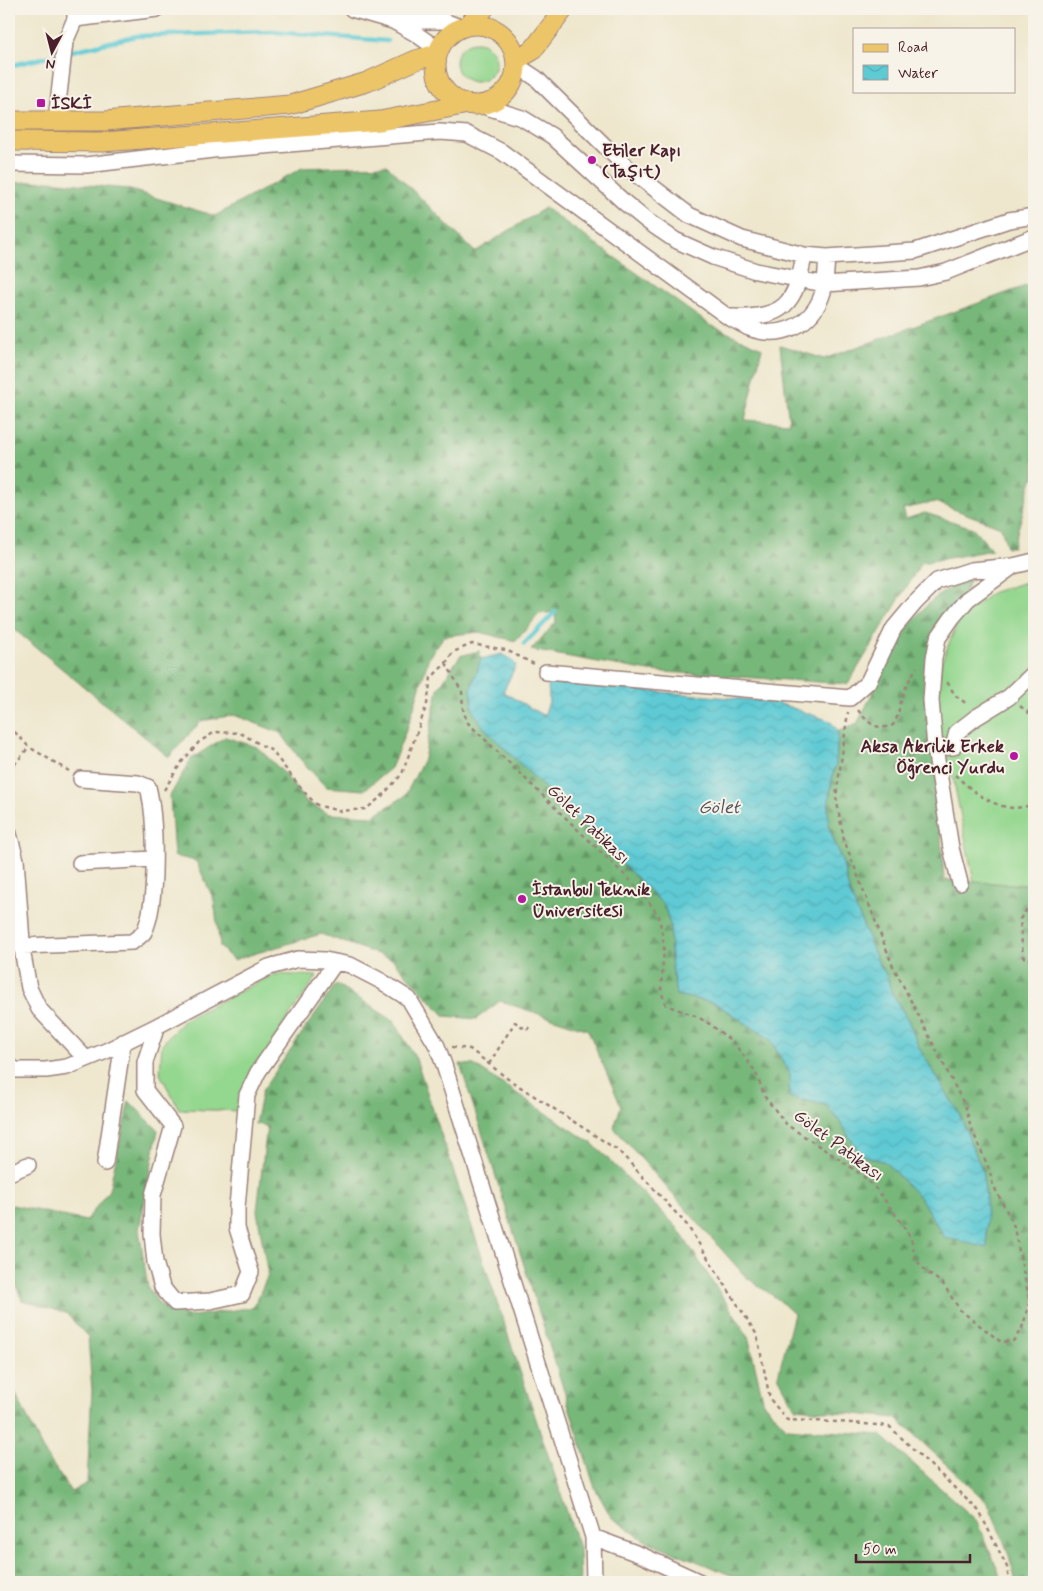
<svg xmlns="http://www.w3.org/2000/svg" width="1043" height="1591" viewBox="0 0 1043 1591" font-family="Mynerve,sans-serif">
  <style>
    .grass { fill: #94d78f; stroke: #6f7b5d }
    .forest { fill: url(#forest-firs); stroke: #606c52 }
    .water { fill: url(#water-waves); stroke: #547480 }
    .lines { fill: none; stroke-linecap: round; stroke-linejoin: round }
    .stream { stroke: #5ecad4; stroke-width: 4.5 }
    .minor-casing { stroke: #9c837c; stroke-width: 18 }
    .major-casing { stroke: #9c837c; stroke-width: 21 }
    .path { stroke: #9c837c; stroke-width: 2.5; stroke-dasharray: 4 4; stroke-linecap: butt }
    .minor { stroke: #fff; stroke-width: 15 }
    .major { stroke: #edc569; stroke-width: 19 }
    .poi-dot { fill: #b5179e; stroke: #f7f3e8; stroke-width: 2 }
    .labels { text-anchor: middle; stroke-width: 4; stroke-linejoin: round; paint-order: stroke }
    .poi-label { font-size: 18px; font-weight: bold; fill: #4a1f2b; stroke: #f7f3e8; text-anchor: start }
    .street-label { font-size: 18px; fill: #4a1f2b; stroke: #f7f3e8 }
    .water-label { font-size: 19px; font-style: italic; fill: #50525e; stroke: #f7f3e8 }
  </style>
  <defs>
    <pattern id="forest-firs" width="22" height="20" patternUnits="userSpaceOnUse" patternTransform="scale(1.25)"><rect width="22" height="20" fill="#77b87a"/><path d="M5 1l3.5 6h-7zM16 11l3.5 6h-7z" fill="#649564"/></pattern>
    <pattern id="water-waves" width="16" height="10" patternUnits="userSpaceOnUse" patternTransform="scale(1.25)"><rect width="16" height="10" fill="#5ecad4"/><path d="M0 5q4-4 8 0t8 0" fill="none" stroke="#53adb6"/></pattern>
  </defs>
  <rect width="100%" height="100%" fill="#f7f3e8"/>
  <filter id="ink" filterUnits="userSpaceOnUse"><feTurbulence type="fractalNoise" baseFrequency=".02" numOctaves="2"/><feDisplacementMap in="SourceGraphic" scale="10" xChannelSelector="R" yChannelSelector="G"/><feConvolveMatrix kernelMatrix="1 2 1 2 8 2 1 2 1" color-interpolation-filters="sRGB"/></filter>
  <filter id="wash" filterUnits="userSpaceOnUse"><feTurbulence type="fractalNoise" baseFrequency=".0096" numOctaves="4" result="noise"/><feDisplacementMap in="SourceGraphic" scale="20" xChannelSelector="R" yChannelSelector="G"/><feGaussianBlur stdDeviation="1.12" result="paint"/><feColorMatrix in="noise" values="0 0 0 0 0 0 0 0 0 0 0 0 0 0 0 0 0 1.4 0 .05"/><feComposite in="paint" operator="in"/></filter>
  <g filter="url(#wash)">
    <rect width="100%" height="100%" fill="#eee7cd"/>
    <path class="grass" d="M456 62a20 20 0 1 1 40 0a20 20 0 1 1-40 0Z
      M1026,582H1034V880L1027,885L974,882L953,777L944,772L936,714L941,663L959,619L993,592Z
      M275,974L317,976L283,1025L241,1111L179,1109L160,1074L162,1044L185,1019Z"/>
    <path class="forest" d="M387,165L475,252L545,208L710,325L762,348L745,420L789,423L780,345L824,359L1034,283V478L1032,479L1013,547H1007L1001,527L935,502L903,509L906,519L925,513L973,528L992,550L921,563L848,684L649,671L531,650L556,622L555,612L539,614L516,641L479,632L444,636L429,657L409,723L391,768L364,790L326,787L300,759L281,733L234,715L201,721L169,757L9,625V183L48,181L127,189L215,216L302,168Z
      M971,579L952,618L938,638L934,734L944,880L1027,885L1034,880V905L1028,907L1029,947H1034V1582H1016L1008,1552L988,1503L896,1418L795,1408L778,1376L794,1314L779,1300L746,1277L614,1128L621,1106L588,1030L500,1001L476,1019L445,1016L392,959L321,934L233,960L220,947L214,900L196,861L174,856L170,796L191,759L225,737L257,747L284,773L305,801L329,814L373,816L405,796L424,759L438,689L460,656L479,651L481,659L471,688L485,729L664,905L670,925L671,960L676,995L715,1003L770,1039L790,1074L789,1097L826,1105L840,1122L861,1155L885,1162L921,1199L944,1237L970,1141L959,1113L919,1048L909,1022L891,991L887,976L879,964L849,891L843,864L829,827L828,811L832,777L836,765L838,731L857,724C882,678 902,614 950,588C956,584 964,582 971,579Z
      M336,984L394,1021L416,1059L579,1548L580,1582H9V1380L43,1450L71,1492L87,1483L92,1390L88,1337L66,1313L22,1300L9,1266V1213L12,1205L86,1221L109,1190L129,1101L158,1130L139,1230L148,1288L160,1305L187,1317L254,1307L268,1275L257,1211L267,1126L255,1124L262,1091Z
      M460,1064L474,1065L593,1144L676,1226L748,1336L764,1404L787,1428L881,1435L976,1520L1003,1582H748L644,1540L611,1517L595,1488Z"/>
    <path class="water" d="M501,654L509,658L516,665L503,692L544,716L549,702L548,682L775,702L830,721L838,731L836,765L832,777L828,810L829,827L843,864L849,891L879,964L887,976L891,991L909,1022L919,1048L959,1113L982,1170L986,1198L987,1248L944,1237L921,1199L885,1162L861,1155L840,1122L826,1105L789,1097L790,1074L770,1039L715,1003L676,995L671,960L670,925L664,905L485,729L473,711L471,688L481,659Z"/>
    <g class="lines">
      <path class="stream" d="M68,52L136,36L272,32L387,41
        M9,66L60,54
        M524,644L555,612"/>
    </g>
  </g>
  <g filter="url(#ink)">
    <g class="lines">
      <defs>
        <path id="minor" d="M352,9L393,21L416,34L439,50
          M75,19L157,9
          M394,21H444L462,28
          M516,65L536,78L624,165L689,215L742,239L804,255L827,257L915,251L1009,220L1034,216
          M480,105L522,118L552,136L625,203L647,221L675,240L713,257L756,271L824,284L919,278L946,272L1034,237
          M56,121L65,42L75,19V9
          M9,164L86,165L213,150L440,132L467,134L502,152L728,317C735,320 742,325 749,328C781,340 813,325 823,292C826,281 826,268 827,257
          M732,317C784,319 796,304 804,255
          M1012,567L968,599L952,618L938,638L934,658L931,700L935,748L953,747L957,732L975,718L1009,697L1034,673
          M546,672L850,698L868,682L894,628L915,603L937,581L971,570L1013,566L1034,561
          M935,748L951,848L960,883
          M9,834L16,860L23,955L29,988L39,1009L86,1059
          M80,863L153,859
          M22,946L132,942C136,939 141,936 144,932C158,904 156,818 148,787L138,783L81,779
          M157,1026L145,1062V1090L173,1126L153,1195L152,1234L155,1262L162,1287L175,1303L210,1301L242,1294L251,1272L237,1228V1207L247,1095L258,1072L335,963
          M9,1066L16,1070H46L67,1067L106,1051L157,1026L269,967L298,959L325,960L350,965L381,981L409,999L437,1046L444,1065L593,1537L594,1582
          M105,1163L123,1042
          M9,1173L28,1165
          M593,1537L641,1555L700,1582"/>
        <path id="major" d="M436 65a40 40 0 1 1 80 0a40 40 0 1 1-80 0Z
          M467,26L484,9
          M516,60L532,51L564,9
          M9,121H105L290,105L367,82L416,60L437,54
          M9,141L102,142L380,121L468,104"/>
      </defs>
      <use href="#minor" class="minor-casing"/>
      <use href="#major" class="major-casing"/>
      <path class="path" d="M446,663L462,692L463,709L467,722L640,890L659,916L664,946L661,991L666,1005L698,1017L711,1025L734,1043L755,1071L765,1097L787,1125L845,1163L863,1176L879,1192L907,1231L912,1242L915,1259L927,1272L943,1284L960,1310L1001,1342L1013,1341L1022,1328L1030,1303L1013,1223L993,1185L989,1169L970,1125L966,1108L892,964L844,840L836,797L848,712
        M947,682L955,695L968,705
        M1020,706L1034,717
        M858,710C867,722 877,732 893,725C898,718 898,713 900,705C903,692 910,678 917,667
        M9,726L29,747L69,771
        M9,771L29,747
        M955,775C971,790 992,807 1014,808C1021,808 1028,805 1034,806
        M164,790L181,763L199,742L215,732L240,733L272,751L303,791L317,805L339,811L366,809L382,796L402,774L427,704L431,678L446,663L453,652L472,644L506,650L534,664
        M1034,907L1028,908L1020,919L1023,957L1034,960
        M452,1047L470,1049L508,1079L619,1151L687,1225L757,1335L770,1399L787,1420L838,1422L889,1426L979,1511L1007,1567L1009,1582
        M489,1064L515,1022L527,1030L529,1027"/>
      <use href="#minor" class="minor"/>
      <use href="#major" class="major"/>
    </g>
  </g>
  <g class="poi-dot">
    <rect x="36" y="98" width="10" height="10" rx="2.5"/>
    <circle cx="592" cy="160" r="5"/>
    <circle cx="1014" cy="756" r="5"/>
    <circle cx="522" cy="899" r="5"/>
  </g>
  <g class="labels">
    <g class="poi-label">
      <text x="51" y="109">İSKİ</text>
      <text x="602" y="156">Etiler Kapı<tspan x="602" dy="21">(Taşıt)</tspan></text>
      <text x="1004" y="752" text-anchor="end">Aksa Akrilik Erkek<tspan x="1004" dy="21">Öğrenci Yurdu</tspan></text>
      <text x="532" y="895">İstanbul Teknik<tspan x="532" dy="21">Üniversitesi</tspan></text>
    </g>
    <g class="street-label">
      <text transform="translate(589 824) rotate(44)" y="6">Gölet Patikası</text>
      <text transform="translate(839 1145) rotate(37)" y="6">Gölet Patikası</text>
    </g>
    <g class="water-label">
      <text x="719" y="813">Gölet</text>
    </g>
  </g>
  <rect width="1043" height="1591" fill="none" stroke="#f7f3e8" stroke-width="30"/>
  <rect x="853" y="28" width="162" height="65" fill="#f7f3e8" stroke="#b29e9c"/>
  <rect x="863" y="44" width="25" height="8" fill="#edc569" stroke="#b29e9c"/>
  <text x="898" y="52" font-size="15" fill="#4a1f2b">Road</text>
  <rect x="863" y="65" width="25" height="15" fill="url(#water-waves)" stroke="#b29e9c"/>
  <text x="898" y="78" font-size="15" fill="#4a1f2b">Water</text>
  <g transform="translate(52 52) rotate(187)" stroke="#f7f3e8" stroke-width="4" paint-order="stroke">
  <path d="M0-4L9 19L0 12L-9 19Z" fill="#4a1f2b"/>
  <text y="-8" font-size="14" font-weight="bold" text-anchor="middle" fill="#4a1f2b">N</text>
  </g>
  <path d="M856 1554v8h114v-8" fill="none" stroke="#4a1f2b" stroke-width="2.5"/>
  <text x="863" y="1554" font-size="15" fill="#4a1f2b" stroke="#f7f3e8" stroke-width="4" paint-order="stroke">50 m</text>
</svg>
